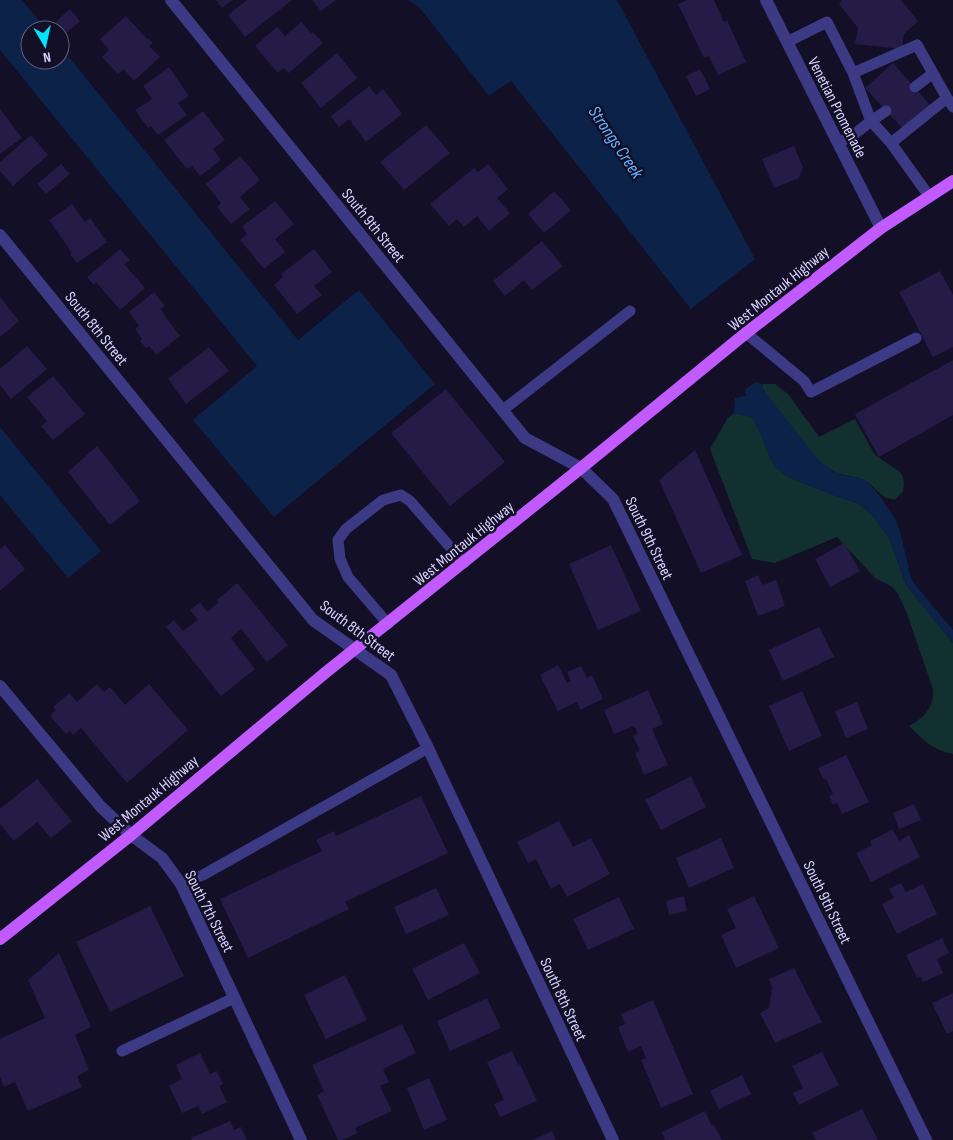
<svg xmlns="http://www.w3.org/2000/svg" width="953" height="1140" viewBox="0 0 953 1140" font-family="'Sofia Sans Condensed',sans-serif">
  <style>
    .green { fill: #12302f }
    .water { fill: #0c2248 }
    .building { fill: #241b47 }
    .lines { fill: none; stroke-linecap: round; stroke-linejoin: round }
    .service { stroke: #3d3a85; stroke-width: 11 }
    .minor { stroke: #3d3a85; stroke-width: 12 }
    .primary { stroke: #c25bff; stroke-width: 12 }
    .labels { text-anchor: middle; stroke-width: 5; stroke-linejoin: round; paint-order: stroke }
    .street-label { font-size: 16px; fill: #d9d4ff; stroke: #130f26 }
    .water-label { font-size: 18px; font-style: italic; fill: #62b6ff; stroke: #130f26 }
  </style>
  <rect width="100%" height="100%" fill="#130f26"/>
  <path class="green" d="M763,384H775L788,394L819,437L855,419L875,455L900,472L903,477L904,484L903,491L896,499C881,501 876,486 864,480C854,475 842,477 831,470C808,456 780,411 762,388Z
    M734,413L753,417L774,466L787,476L807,485L859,504L874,517L890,540L906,585L953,643V754C934,751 922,739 909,726C924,718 934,708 933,689L906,611L898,594L892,587L875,578L837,537L775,563L752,559L710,449L727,419Z"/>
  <path class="water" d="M0,0H22L47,30H30V60H60V46L298,340L359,290L435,384L274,517L193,420L257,366L0,50Z
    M408,0H617L755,259L691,309L511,81L489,96L419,7Z
    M755,382L763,384L762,388L819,461L832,471L842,475L859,478L866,481L876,491L895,518L901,535L910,574L913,582L953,630V643L906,585L890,540L874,517L859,504L807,485L787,476L774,466L753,418L734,413L735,398L746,396L745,390Z
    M0,427L101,551L68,578L0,495Z"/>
  <path class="building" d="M216,0H233L222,8Z
    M247,0H292L245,37L228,15Z
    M312,0H336L321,11Z
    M687,0H714L724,22L727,20L746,62L718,75L709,56L704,58L678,4Z
    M842,0H901L918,21L904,34L902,49L855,44L858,28L839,4Z
    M70,9L80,21L63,36L60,33V30H57L52,25Z
    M126,16L147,39L148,38L153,43L149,46L160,57L134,81L124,69L118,74L102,57L109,50L100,39Z
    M301,22L311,33L313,32L323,43L289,73L284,68L278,73L255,46L277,27L285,36Z
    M337,53L357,78L321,108L301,83Z
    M893,63L930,105L903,129L865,88Z
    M169,67L189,96L178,103L187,115L158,135L151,126L148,128L135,110L152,99L143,86Z
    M700,69L710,89L696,96L686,76Z
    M369,86L376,95L383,89L402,114L366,142L349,119L339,127L331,116Z
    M0,109L22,138L0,154Z
    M203,111L225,140L213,149L221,160L200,176L192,166L187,169L164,140Z
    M426,125L450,153L404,190L380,162Z
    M31,135L48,155L13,186L0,171V162Z
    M794,146L803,167L799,178L774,188L762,159Z
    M240,156L260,180L240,197L250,209L231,224L217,207L221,203L206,184Z
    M61,164L70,174L46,194L37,184Z
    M488,164L508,189L497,198L510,213L489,231L477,216L464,227L457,219L449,226L430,204L474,168L478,172Z
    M554,191L571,210L544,233L528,214Z
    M275,201L294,224L275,239L285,252L264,269L240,240L247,234L242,227Z
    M72,204L85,222L90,218L107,242L77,263L70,254L72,253L49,220Z
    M542,241L563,266L532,290L524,280L505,296L493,281Z
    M120,249L130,260L124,264L145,288L120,310L96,282L94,285L87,277Z
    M314,249L332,272L314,286L322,295L297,314L274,285L283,277L281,274Z
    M940,271L953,295V347L933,357L899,292Z
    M154,292L165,306L161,309L165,316L180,336L156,355L149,346L146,348L140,341L142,339L135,329L139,326L129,312Z
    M0,297L19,321L0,337Z
    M27,346L47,369L11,399L0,385V369Z
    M209,347L229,371L186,404L168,379Z
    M953,360V415L879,457L855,414Z
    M53,376L85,414L53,440L41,426L47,421L27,397Z
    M446,389L505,462L450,506L391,433Z
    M97,446L140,501L110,525L68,472Z
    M695,450L742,555L701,573L659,480Z
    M844,543L860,571L830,587L815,559Z
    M5,545L25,569L0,591V549Z
    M611,545L641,611L598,630L569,564Z
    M758,575L762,585L776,580L785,606L758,616L745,581Z
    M237,583L288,645L267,662L241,629L231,638L255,669L221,696L166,627L174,620L183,631L198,620L190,610L200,602L207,612L219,602L217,600Z
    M819,627L834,657L783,681L769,650Z
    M558,665L567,683L571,681L567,672L581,666L587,678L592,675L603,699L580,710L577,702L558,711L540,675Z
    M97,684L104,692L110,687L125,705L149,684L188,730L127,783L81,728L73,735L70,731L66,734L50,716L56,710L53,707L69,693L77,702Z
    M648,690L663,724L652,729L668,765L644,775L635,753L640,751L633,736L638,733L634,726L614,734L604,710Z
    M802,691L822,736L789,751L769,706Z
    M857,702L868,729L846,738L835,711Z
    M846,755L869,802L842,814L837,803L833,805L829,796L833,794L826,779L824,780L818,768Z
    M691,776L706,807L661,830L645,800Z
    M37,779L72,821L51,838L37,822L14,841L0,824V809Z
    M421,796L448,853L345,902L349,909L248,958L220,899L322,851L316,840L334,831L336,836Z
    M914,804L921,820L899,829L893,813Z
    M559,821L573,847L591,838L610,874L567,897L560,884L551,889L536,859L528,863L517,842Z
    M893,829L899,841L909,835L920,857L871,882L856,853L872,845L870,841Z
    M721,838L734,868L689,888L676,858Z
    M901,883L906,892L923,884L937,914L897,934L882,904L894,898L889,889Z
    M436,888L449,915L406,934L394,907Z
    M684,896L687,911L669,915L666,901Z
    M754,896L779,948L736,968L721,935L736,928L727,909Z
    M619,897L634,929L588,950L573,919Z
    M150,906L184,976L110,1012L76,942Z
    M942,938L949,953L937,959L943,973L923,982L921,977L917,978L906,955Z
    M464,943L480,973L428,1000L412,969Z
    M59,953L91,1027L75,1035L89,1070L77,1076L82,1087L28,1111L15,1082L4,1087L0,1077V1039L45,1018L28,980Z
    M794,968L822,1022L775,1043L760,1013L769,1008L772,987L769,979Z
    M345,975L367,1020L326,1039L304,995Z
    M953,993V1031L947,1034L932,1003Z
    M487,998L501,1028L450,1051L437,1021Z
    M653,1000L693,1094L661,1108L641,1060L646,1058L641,1046L628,1052L618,1027L625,1024L621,1014Z
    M402,1024L416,1053L383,1069L389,1082L380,1086L392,1111L355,1128L358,1133L342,1140H338L317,1095L324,1091L312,1065Z
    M512,1051L518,1065L520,1064L537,1101L500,1117L494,1104L504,1100L487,1062Z
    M822,1052L839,1085L799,1105L793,1093L803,1088L792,1066Z
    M200,1053L210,1074L217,1071L223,1084L219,1086L227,1102L202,1114L198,1106L182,1113L169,1086L182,1079L176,1065Z
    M742,1075L751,1094L719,1109L710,1091Z
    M429,1078L447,1120L424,1130L407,1088Z
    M862,1109L878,1140H816L812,1133Z
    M705,1111L712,1126L714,1125L722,1140H665L662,1132Z
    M230,1121L234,1130L241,1127L247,1140H192L191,1138Z
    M552,1131L556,1140H533Z"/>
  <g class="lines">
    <path class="service" d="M787,42L827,22L853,73
      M915,87L932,74
      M886,111L871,121L891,143
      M838,143L852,136L871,121L853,73L917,45L947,98
      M929,196L891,143L947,98L953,107
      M746,333L804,381L811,392L916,338
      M503,410L630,311
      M388,624L348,577L340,559L338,540L346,529L383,500L401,495L410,501L464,563
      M181,884L203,875L428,748
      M122,1051L234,998"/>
    <path class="minor" d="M171,0L525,438L581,468L613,499L926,1140
      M766,0L881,228
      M0,235L313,620L391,675L428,748L613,1140
      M0,686L101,807L131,835L162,858L181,884L301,1140"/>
    <path class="primary" d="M0,939L131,835L325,673L581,468L746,333L881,228L953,181"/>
  </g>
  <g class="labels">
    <g class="street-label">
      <text transform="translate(838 107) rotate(63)" y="6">Venetian Promenade</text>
      <text transform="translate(374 225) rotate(51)" y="6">South 9th Street</text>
      <text transform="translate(778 288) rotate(-39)" y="6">West Montauk Highway</text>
      <text transform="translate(97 328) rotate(51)" y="6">South 8th Street</text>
      <text transform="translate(650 538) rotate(64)" y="6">South 9th Street</text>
      <text transform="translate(463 543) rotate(-39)" y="6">West Montauk Highway</text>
      <text transform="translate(358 630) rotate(37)" y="6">South 8th Street</text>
      <text transform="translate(148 798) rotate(-40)" y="6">West Montauk Highway</text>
      <text transform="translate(828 902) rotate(64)" y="6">South 9th Street</text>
      <text transform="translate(210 911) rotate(63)" y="6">South 7th Street</text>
      <text transform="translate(564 999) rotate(65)" y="6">South 8th Street</text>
    </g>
    <g class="water-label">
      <text transform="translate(616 142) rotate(56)" y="6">Strongs Creek</text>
    </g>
  </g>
  <g transform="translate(45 45) rotate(171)"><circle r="24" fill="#130f26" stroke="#625e7d"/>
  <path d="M0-4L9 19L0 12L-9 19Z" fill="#00e5ff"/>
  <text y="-8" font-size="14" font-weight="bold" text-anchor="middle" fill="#d9d4ff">N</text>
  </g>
</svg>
